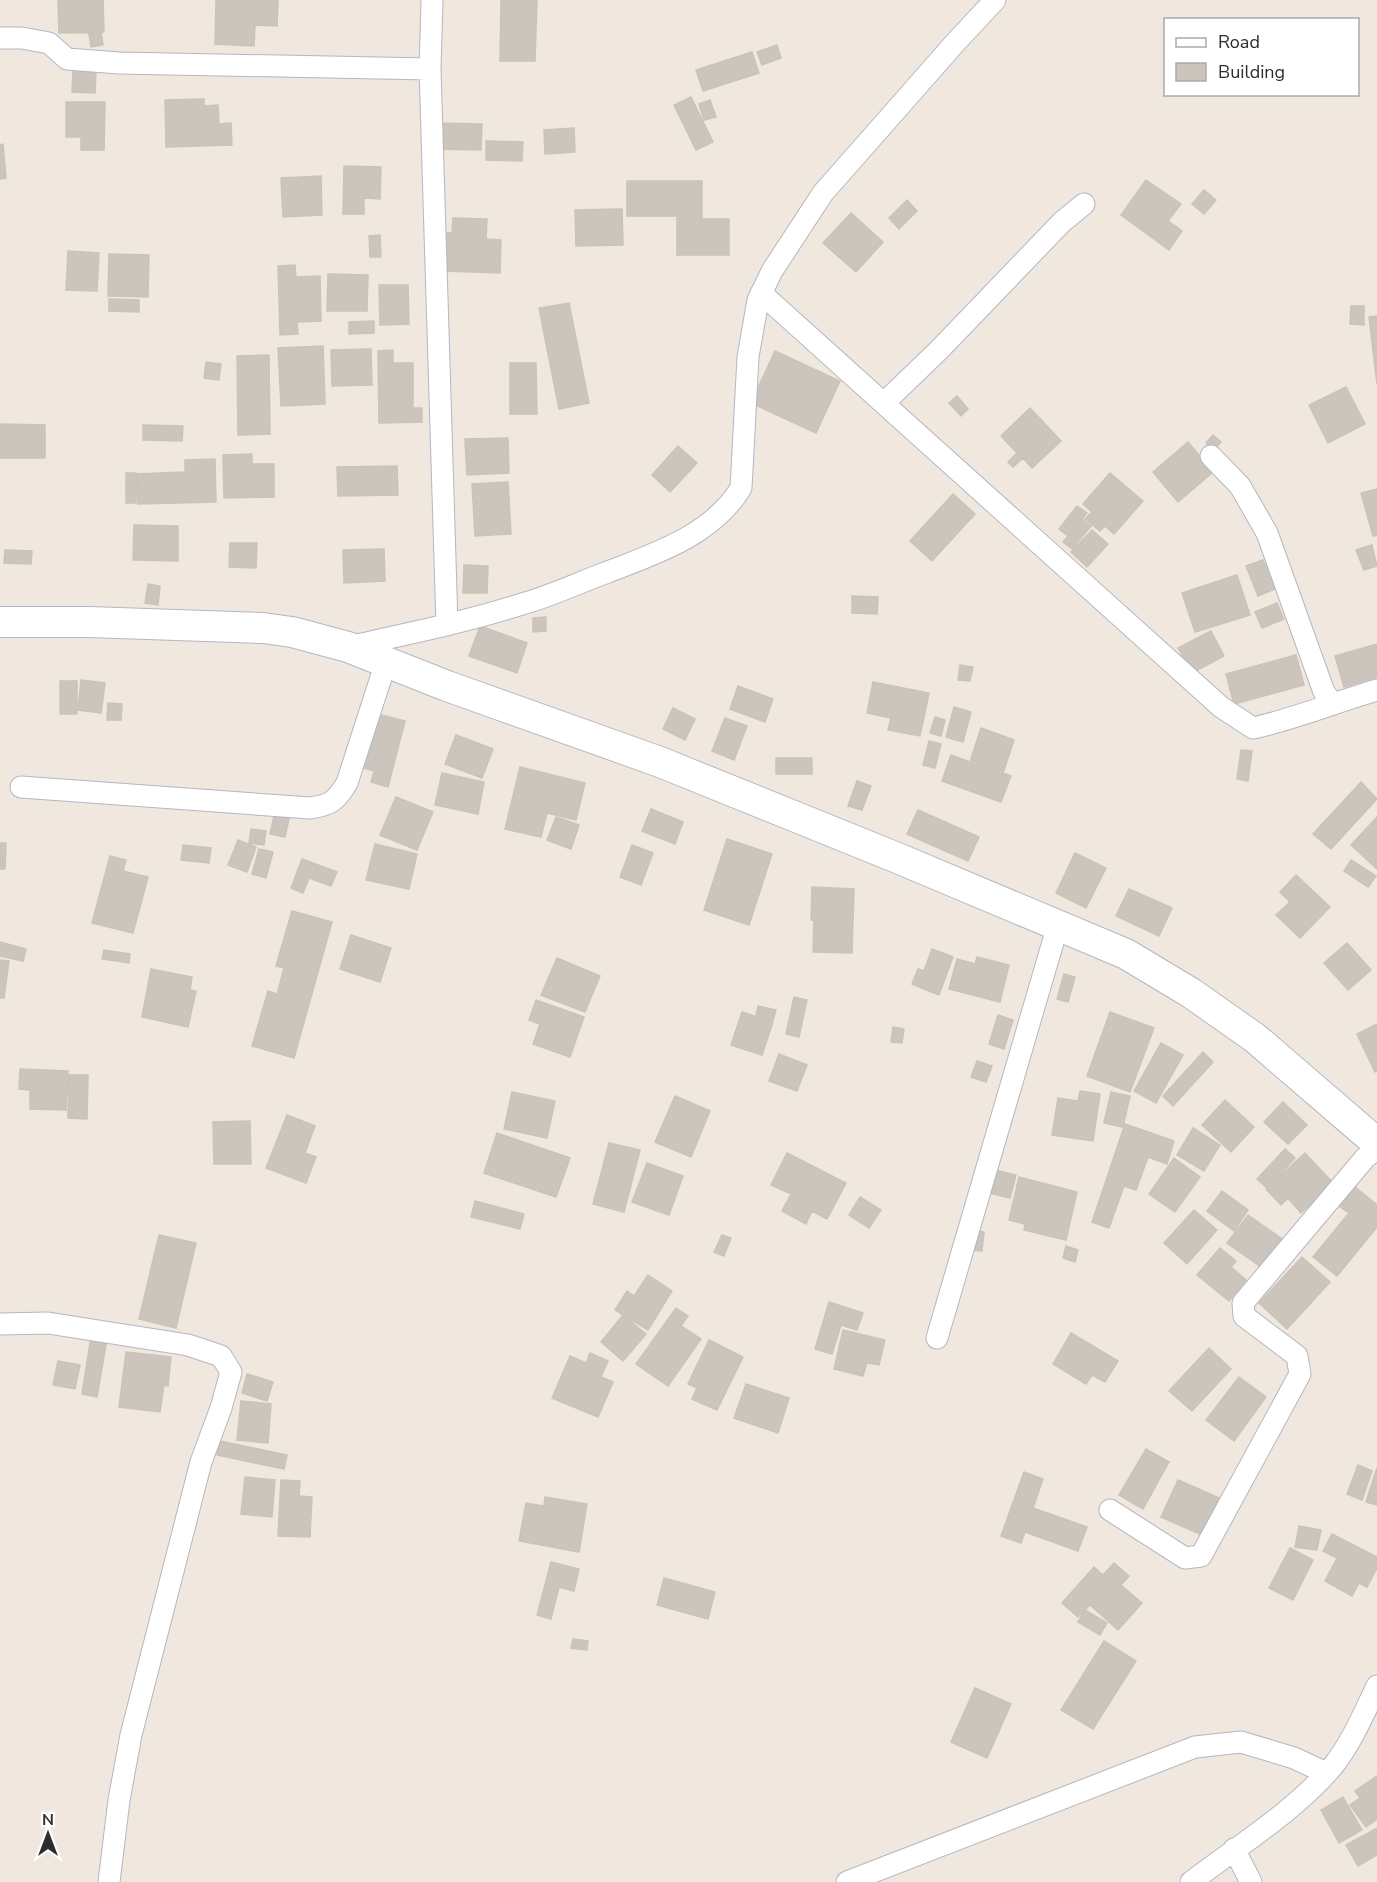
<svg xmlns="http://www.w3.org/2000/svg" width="1377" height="1882" viewBox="0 0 1377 1882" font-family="'Nunito Sans',sans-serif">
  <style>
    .building { fill: #cbc5bd; stroke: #ccc3b8; stroke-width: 1.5 }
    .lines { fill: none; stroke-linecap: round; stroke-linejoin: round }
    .street-casing { stroke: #b3b7c2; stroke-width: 23 }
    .secondary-casing { stroke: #b3b7c2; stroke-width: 32 }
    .street { stroke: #fff; stroke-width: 21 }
    .secondary { stroke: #fff; stroke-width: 30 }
  </style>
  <rect width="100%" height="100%" fill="#f0e7df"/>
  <path class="building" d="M58,0H103L104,32L59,33Z
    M216,0H278L277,26L255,25L254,46L215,44Z
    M501,0H537L535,61H500Z
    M101,32L103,45L91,47L89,34Z
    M777,45L781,58L762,65L757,52Z
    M752,52L759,73L703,91L696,70Z
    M73,71L96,72L95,93L72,92Z
    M691,97L713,142L696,150L674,105Z
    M204,99V106L218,105L219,124L231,123L232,145L166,147L165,100Z
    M710,100L716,117L704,120L699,104Z
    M66,102H105L104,150H81V137H66Z
    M433,123L482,124L481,150L432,149Z
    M574,128L575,152L545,154L544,130Z
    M486,141L523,142L522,161L486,160Z
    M3,144L6,178L0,179V145Z
    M344,166L381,167L380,199L364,198V214H343Z
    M321,176L322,215L283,217L281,178Z
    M1146,180L1181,204L1168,221L1182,231L1169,250L1121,215Z
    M627,181H702V219H729V255H677V216H627Z
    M1204,190L1216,200L1204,214L1192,204Z
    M907,200L917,211L899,229L889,218Z
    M622,209L623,245L576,246L575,210Z
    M851,213L883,242L856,272L823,243Z
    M453,218L487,219L486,239L501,240L500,273L442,271L443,233H452Z
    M380,235L381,257H370L369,236Z
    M68,251L99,253L97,291L66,290Z
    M109,254L149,255L148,297L108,296Z
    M295,265L296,277L320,276L321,321L297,322L298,334L280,335L278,266Z
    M328,274L368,275L367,311H327Z
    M379,285H408L409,324L380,325Z
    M109,299L139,300V312L109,311Z
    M569,303L589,403L559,409L539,308Z
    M1351,306H1364V325L1350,324Z
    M1377,316V384L1369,317Z
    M374,321V333L349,334V322Z
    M323,346L325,404L281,406L278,348Z
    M371,349L372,385L332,386L331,350Z
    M393,350V363H413V408H422V422L379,423L378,351Z
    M775,351L840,381L816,433L751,403Z
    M269,355L270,434L238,435L237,356Z
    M206,362L221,364L219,380L204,378Z
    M510,363H536L537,414H510Z
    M1346,387L1365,424L1328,443L1309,405Z
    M957,396L968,409L961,416L949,403Z
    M1030,408L1061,441L1032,468L1023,458L1013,467L1008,462L1017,453L1001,436Z
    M0,424L45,425V458H0Z
    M143,425L183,426L182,441L143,440Z
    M1213,435L1221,442L1214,450L1206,443Z
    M508,438L509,473L467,475L465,439Z
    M1188,442L1213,472L1178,502L1153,472Z
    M678,446L697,463L670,492L652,475Z
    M252,454V464H274V497L224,498L223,455Z
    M215,459L216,502L138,504L137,474L185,472V460Z
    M397,466L398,495L338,496L337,467Z
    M126,473H136V503H126Z
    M1110,473L1143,501L1114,534L1105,526L1100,531L1085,519L1092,512L1083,504Z
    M508,482L511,534L475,536L472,484Z
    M1377,489V535L1373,536L1361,493Z
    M953,494L975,514L932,561L910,541Z
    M1077,506L1087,513L1082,519L1091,526L1072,549L1063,542L1068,536L1059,529Z
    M134,525L178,526V561L133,560Z
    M1092,530L1108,544L1087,567L1071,552Z
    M230,543H257L256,568L229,567Z
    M1372,545L1377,566L1364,570L1356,550Z
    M384,549L385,581L344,583L343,550Z
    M5,550L32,551L31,564L4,563Z
    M1263,560L1275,589L1258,596L1246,566Z
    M464,565L488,566L487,593H463Z
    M1237,575L1250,615L1195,632L1182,593Z
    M148,584L160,586L158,605L145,603Z
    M852,596L878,597L877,614L852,613Z
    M1277,603L1284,619L1262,628L1255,612Z
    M546,617V631L533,632V618Z
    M480,626L527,643L517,673L469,656Z
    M1211,631L1224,656L1192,673L1178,648Z
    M1377,644V677L1344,687L1335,656Z
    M1296,655L1304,685L1234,704L1226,674Z
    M960,665L973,667L970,681L958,680Z
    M81,680L105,683L101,713L78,710Z
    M60,681H77V714H60Z
    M873,682L929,693L920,736L888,730L891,718L867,713Z
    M738,686L773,699L765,722L730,709Z
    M108,703L122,704L121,720H107Z
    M954,707L971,712L963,742L946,737Z
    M673,708L695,719L685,740L663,729Z
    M374,713L405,721L388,787L371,782L374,771L360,767Z
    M935,717L945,720L941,736L930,733Z
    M725,718L747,726L734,760L712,751Z
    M981,728L1014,740L1003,773L1011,776L1001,802L942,781L951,755L970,762Z
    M456,735L493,749L482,778L445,764Z
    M929,741L941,744L935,768L923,765Z
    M1241,750L1252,751L1248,781L1237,779Z
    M776,758H812V774H776Z
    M520,767L585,783L576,820L547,813L541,837L505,829Z
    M442,773L484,782L478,814L435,805Z
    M857,781L871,786L862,810L848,806Z
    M1361,782L1377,799L1331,849L1313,834Z
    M396,797L433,812L417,850L380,835Z
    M276,807L291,810L285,837L270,834Z
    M651,809L683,822L675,844L642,831Z
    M918,810L979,837L968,861L907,834Z
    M556,817L579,825L571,849L547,840Z
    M1377,817V869L1351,845Z
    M251,829L266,831L264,845L249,843Z
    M727,839L772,854L749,925L704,910Z
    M238,840L256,847L247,872L228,865Z
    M0,843H6L5,869H0Z
    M375,844L417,854L409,889L366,880Z
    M183,845L211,848L209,863L181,860Z
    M632,845L653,853L641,885L620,877Z
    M259,849L273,852L266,878L252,874Z
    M1075,853L1106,868L1086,908L1056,893Z
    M110,856L126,860L123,871L148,877L133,933L92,923Z
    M302,859L337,872L331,886L309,878L303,893L291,888Z
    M1351,860L1376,876L1368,887L1344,871Z
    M1296,875L1330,907L1300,938L1276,915L1290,902L1280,892Z
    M812,887L854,889L852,953L813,952L814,920H811Z
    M1129,889L1172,908L1159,936L1116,916Z
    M292,911L332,922L294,1058L252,1046L268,991L277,994L284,968L276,966Z
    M351,935L391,948L380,982L340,969Z
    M0,942L26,949L23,961L0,956Z
    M1347,943L1371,970L1348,990L1324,963Z
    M932,949L953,957L939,995L912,984L918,969L924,971Z
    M104,950L130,954L129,963L102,959Z
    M977,957L1009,965L1000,1002L949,989L957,959L975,964Z
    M557,958L600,976L585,1012L541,995Z
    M0,960L9,961L4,998H0Z
    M151,969L192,977L190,990L196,991L188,1027L142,1017Z
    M1064,974L1075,977L1068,1002L1057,999Z
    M794,997L807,1000L799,1037L786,1034Z
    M536,1000L584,1017L570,1057L533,1044L540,1024L529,1020Z
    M758,1006L776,1010L773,1020L756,1016Z
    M742,1012L773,1022L762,1055L731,1045Z
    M1110,1012L1154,1028L1130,1092L1087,1076Z
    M998,1015L1013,1020L1004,1049L989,1044Z
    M1377,1024V1071L1375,1072L1357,1034Z
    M893,1027L904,1029L902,1043L891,1042Z
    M1161,1043L1183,1055L1156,1103L1134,1091Z
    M1203,1052L1213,1062L1173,1106L1163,1096Z
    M779,1054L807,1065L797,1091L769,1081Z
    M977,1061L992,1066L986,1082L971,1077Z
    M20,1069L68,1071L66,1110L30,1109V1090L19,1089Z
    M69,1075H88L87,1119L68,1118Z
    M1080,1091L1100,1094L1093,1141L1052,1135L1058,1098L1078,1101Z
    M512,1092L555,1101L547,1138L504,1129Z
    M1111,1092L1130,1096L1123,1127L1104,1123Z
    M675,1096L710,1111L691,1157L655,1142Z
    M1225,1100L1254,1127L1231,1152L1202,1125Z
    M1283,1102L1307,1125L1288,1144L1264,1122Z
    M287,1115L315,1126L305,1153L316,1157L306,1183L266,1168Z
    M250,1121L251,1164H214L213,1122Z
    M1125,1124L1174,1141L1167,1164L1148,1157L1136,1190L1124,1186L1109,1228L1092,1222Z
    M1193,1128L1220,1145L1204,1171L1177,1155Z
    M497,1133L570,1158L556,1197L484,1173Z
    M609,1143L640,1150L624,1212L593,1204Z
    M1285,1149L1295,1158L1267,1188L1257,1179Z
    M787,1153L846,1183L827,1219L812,1211L806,1224L782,1211L791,1194L771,1185Z
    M1305,1153L1333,1183L1301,1213L1288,1198L1281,1205L1266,1189Z
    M1174,1158L1200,1177L1175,1212L1149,1194Z
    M647,1163L683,1176L669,1215L632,1202Z
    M995,1170L1016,1175L1010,1198L989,1193Z
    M1019,1177L1077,1192L1066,1240L1024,1230L1025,1224L1009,1220Z
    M1355,1187L1377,1205V1227L1337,1276L1313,1257L1349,1213L1339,1206Z
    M1222,1191L1248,1210L1234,1231L1207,1211Z
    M860,1197L881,1210L869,1228L849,1215Z
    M475,1201L524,1214L520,1229L471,1217Z
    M1194,1210L1217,1230L1187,1264L1164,1243Z
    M1248,1215L1282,1239L1261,1267L1227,1243Z
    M972,1230L984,1232L982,1251L969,1250Z
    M159,1235L196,1243L176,1328L139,1319Z
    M722,1235L731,1238L724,1256L714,1252Z
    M1066,1246L1078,1250L1075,1262L1063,1258Z
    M1220,1248L1236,1261L1231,1267L1246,1280L1229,1301L1197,1275Z
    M1302,1257L1330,1282L1287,1329L1259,1303Z
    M648,1275L672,1291L648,1330L615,1310L627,1291L634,1296Z
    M829,1302L863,1313L857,1330L841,1325L832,1354L815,1349Z
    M676,1308L688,1316L681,1326L701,1339L668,1386L636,1364Z
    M623,1315L646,1334L623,1361L601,1342Z
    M843,1330L885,1340L879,1365L867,1363L863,1376L834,1369Z
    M1071,1333L1118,1361L1105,1382L1092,1375L1086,1384L1053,1364Z
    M91,1337L107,1339L97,1397L82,1394Z
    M709,1340L743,1357L717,1410L692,1399L697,1388L688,1384Z
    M1209,1348L1231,1369L1192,1411L1169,1391Z
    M126,1352L171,1357L168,1386L164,1385L160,1412L119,1407Z
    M590,1353L608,1361L601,1377L613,1382L598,1417L552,1398L570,1356L586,1363Z
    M58,1361L80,1365L75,1389L53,1385Z
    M247,1374L273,1382L267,1401L242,1393Z
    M1239,1377L1266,1397L1234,1441L1206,1420Z
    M746,1384L789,1398L778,1433L734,1418Z
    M241,1401L271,1404L268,1443L237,1440Z
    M220,1441L287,1455L284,1469L217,1455Z
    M1146,1449L1169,1462L1143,1509L1119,1495Z
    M1358,1465L1372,1471L1362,1500L1347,1494Z
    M1377,1468V1505L1366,1502Z
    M1024,1472L1043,1479L1033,1508L1087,1527L1078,1551L1025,1532L1021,1543L1001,1536Z
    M245,1477L275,1480L272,1517L241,1514Z
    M281,1480L300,1481L299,1496L312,1497L310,1537L278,1536Z
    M1178,1480L1219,1498L1202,1535L1161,1517Z
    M545,1497L587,1504L579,1552L519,1541L526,1503L544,1506Z
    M1299,1526L1321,1530L1317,1550L1295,1547Z
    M1332,1534L1377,1557V1568L1367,1587L1359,1583L1352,1596L1325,1581L1337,1558L1323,1551Z
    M1290,1548L1313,1560L1293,1600L1269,1588Z
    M551,1562L579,1569L574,1591L559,1587L551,1619L537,1615Z
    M1114,1563L1129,1576L1121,1585L1142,1603L1118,1630L1090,1605L1078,1617L1062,1603L1094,1567L1103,1575Z
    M664,1578L715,1592L708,1619L657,1605Z
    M1085,1610L1107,1623L1100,1635L1078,1622Z
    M573,1639L588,1641L587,1650L571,1648Z
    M1104,1641L1136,1661L1093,1729L1061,1710Z
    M975,1688L1011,1704L987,1758L951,1742Z
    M1377,1776V1819L1366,1827L1350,1805L1360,1798L1355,1791Z
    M1343,1797L1362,1830L1339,1843L1321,1810Z
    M1377,1828V1855L1358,1866L1346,1845Z"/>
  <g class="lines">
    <defs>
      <path id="street" d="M432,0L430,69L447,625
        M0,38H22L49,43L67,59L119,63L430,69
        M761,293L1221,707L1253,728C1295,719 1335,702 1377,690
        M884,403L939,350L1062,222L1084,204
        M1211,456L1240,486L1267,533L1324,692L1332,703
        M348,647C407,634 465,622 522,604C551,596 580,582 608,572C657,553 712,535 741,488L748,357L758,300L772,271L823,193L955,43L995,0
        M21,787L310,808C331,805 336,801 347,783L386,662
        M0,1324L48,1323L188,1345L221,1356L231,1372L221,1408L201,1462L131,1735L119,1800L109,1882
        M937,1338L1058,925
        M1110,1510L1185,1558L1201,1556L1300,1374L1297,1356L1244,1316L1243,1303L1365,1158L1377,1148
        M1234,1849L1251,1882
        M847,1882L1195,1747L1241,1742L1294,1758L1326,1773
        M1191,1882C1238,1846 1295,1811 1333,1766C1352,1742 1364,1713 1377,1686"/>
      <path id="secondary" d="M0,622H89L263,628L292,632L348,647L447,686L660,762L895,857L1126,954L1191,993L1255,1038L1377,1143"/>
    </defs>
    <use href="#street" class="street-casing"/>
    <use href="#secondary" class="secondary-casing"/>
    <use href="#street" class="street"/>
    <use href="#secondary" class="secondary"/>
  </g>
  <rect x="1164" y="18" width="195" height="78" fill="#ffffff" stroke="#ababab" stroke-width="1.5"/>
  <rect x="1176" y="38" width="30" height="9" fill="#ffffff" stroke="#ababab" stroke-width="1.5"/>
  <text x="1218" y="48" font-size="18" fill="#2d2d2d">Road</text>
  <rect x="1176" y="63" width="30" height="18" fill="#cbc5bd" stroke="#ababab" stroke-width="1.5"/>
  <text x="1218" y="78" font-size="18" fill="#2d2d2d">Building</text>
  <g transform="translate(48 1834)" stroke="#ffffff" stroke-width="4.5" paint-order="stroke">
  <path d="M0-4.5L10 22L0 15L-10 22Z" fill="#2d2d2d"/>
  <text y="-9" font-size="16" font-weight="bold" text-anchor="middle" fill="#2d2d2d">N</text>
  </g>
</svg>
